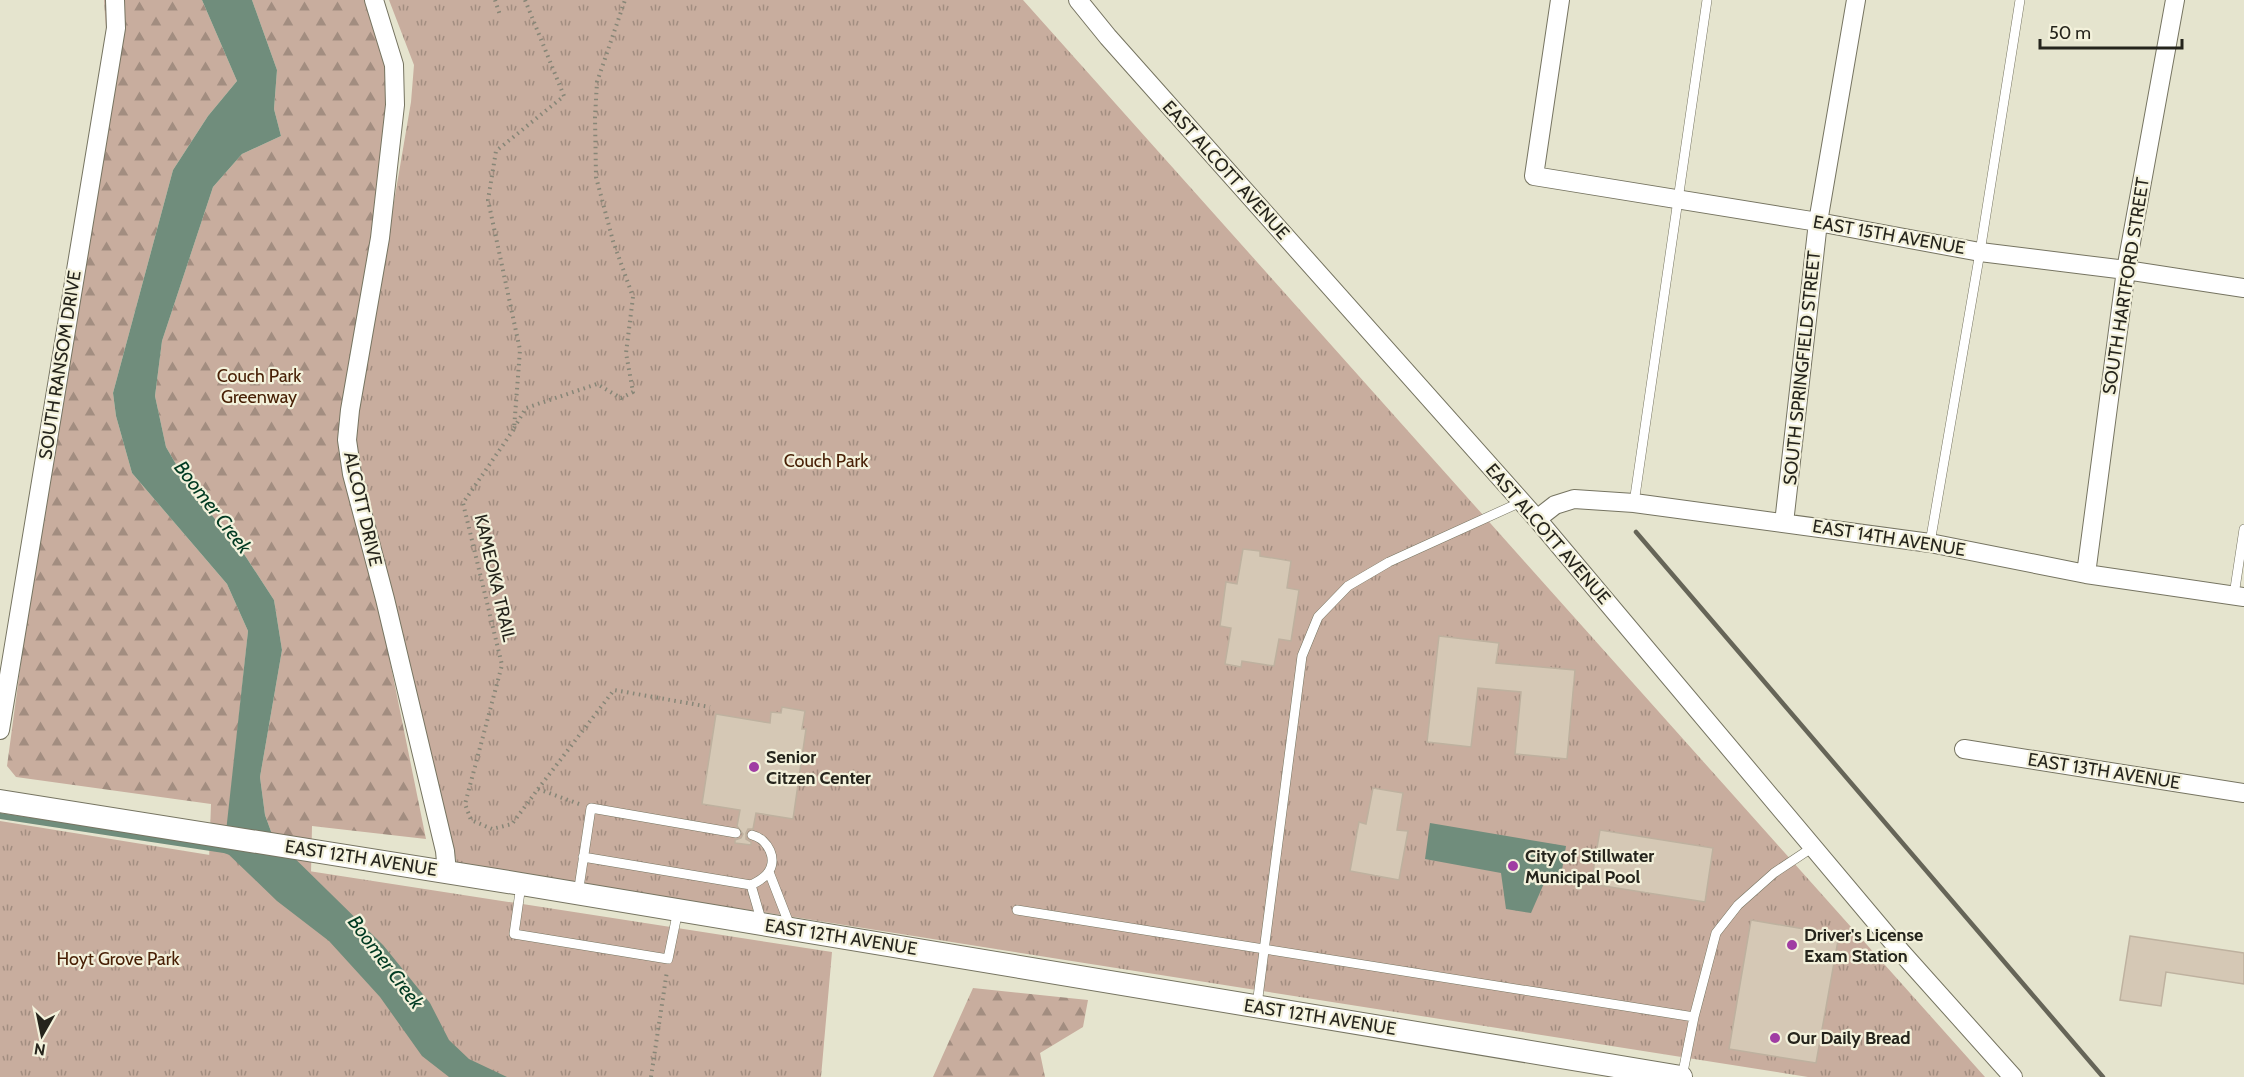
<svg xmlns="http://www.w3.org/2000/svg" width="2244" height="1077" viewBox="0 0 2244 1077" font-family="Cabin,sans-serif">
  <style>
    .forest { fill: url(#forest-firs) }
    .park { fill: url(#park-tufts) }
    .water { fill: #708d7c }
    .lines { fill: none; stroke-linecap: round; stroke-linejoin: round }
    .stream { stroke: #708d7c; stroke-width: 6 }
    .building { fill: #d5c8b5; stroke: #beb19f; stroke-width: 1.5 }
    .service-casing { stroke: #767461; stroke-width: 10 }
    .minor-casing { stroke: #767461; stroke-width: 20 }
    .tertiary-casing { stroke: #767461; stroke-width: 24 }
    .path { stroke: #878677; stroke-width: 4; stroke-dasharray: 1.5 4.5; stroke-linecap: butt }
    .service { stroke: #fff; stroke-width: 9 }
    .minor { stroke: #fff; stroke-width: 18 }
    .tertiary { stroke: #fff; stroke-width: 22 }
    .rail { stroke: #666558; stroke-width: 4.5 }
    .poi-dot { fill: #a03da3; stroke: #f3f1db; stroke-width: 2 }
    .labels { text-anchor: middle; stroke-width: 4.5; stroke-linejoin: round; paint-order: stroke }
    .street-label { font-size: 18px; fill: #25241c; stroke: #f3f1db }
    .park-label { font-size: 18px; fill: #482006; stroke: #f3f1db }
    .poi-label { font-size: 18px; font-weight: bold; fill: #25241c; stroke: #f3f1db; text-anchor: start }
    .water-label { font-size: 20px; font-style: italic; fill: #003a22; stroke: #f3f1db }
  </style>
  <defs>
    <pattern id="forest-firs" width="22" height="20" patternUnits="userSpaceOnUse" patternTransform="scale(1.5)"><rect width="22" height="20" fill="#c8ad9e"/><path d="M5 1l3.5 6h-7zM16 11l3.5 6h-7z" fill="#a28d80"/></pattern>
    <pattern id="park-tufts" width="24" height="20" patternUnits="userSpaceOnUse" patternTransform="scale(1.5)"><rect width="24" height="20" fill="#c8ad9e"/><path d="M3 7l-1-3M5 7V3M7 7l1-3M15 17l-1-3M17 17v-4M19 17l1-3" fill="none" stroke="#a28d80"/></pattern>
  </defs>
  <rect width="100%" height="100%" fill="#e5e4ce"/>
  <path class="forest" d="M104,0H202L237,81L208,116L173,170L113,393L116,416L132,473L227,584L248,631L225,850L277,901L209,860L211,804L16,777L7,766L106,30Z
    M252,0H372L395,105L352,474L426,839L312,826L311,874L507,1077L273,837L265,815L260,777L282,650L274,600L244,554L191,490L166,447L155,396L162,341L213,187L242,154L281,136L274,109L277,70Z
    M973,988L1088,1000L1083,1027L1040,1053L1045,1077H933Z"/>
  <path class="park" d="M389,0H1023L1985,1077H1808L457,864L356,456L354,436L411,102L414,65Z
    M0,821L315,872L832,952L821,1077H0Z"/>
  <path class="water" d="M202,0H252L277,70L274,109L281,136L242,154L213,187L162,341L155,396L166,447L191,490L244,554L274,600L282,650L260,777L265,815L273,837L383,945L430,1003L449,1040L469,1059L507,1077H449L422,1056L380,997L329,941L277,901L224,850L248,631L227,584L132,473L116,416L113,393L173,170L208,116L237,81Z
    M1430,823L1566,846L1560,882L1545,881L1531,913L1506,909L1501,873L1425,859Z"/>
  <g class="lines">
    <path class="stream" d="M0,816L224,850L230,852"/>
  </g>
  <path class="building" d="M1243,549L1260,551V556L1291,561L1287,588L1299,590L1291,641L1279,639L1274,666L1242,661L1241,667L1225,664L1231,628L1220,626L1226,582L1237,584Z
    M1439,636L1499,643L1496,663L1575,670L1567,759L1515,754L1521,692L1478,688L1471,747L1427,742Z
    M782,707L805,711L802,729H806L793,819L756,813L753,829H748L746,833V839L751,842V845L735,843V840L741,838L743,834L737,826L740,810L702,804L716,714L770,723L771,712L781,713Z
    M1373,788L1403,793L1397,830L1408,831L1399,880L1350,871L1359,822L1366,824Z
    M1600,830L1713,848L1705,902L1591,884Z
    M1751,920L1839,935L1816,1063L1729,1049Z
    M2130,936L2244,953V984L2166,972L2161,1006L2120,1000Z"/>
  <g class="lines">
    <defs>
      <path id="service" d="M1634,503L1707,0
        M1930,543L1980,252L2020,0
        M2234,595L2244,529
        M583,857L751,885C757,882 763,879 767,874C779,860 768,839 752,835
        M769,872L790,926
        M521,885L514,934L668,959L678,910
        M751,885L762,923
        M578,894L591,808L736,833
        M1017,910L1694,1017L1682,1077
        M1257,1005L1302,656L1318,617L1348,586L1389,562L1521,502
        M1694,1017L1716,933L1738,905L1774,873L1813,847"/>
      <path id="minor" d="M374,0L394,65L395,105L380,238L350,410L347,440L352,474L385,599L445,851L447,872
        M1078,0L1108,37L1537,519L1902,953L2013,1077
        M1560,0L1534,176L1818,222L1980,252L2126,270L2244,288
        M1537,519L1555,505L1574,499L1634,503L1930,543L2086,574L2244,597
        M1784,523L1818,222L1856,0
        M2086,574L2126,270L2175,0
        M0,730L116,28L115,0
        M1964,749L2244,793"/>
      <path id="tertiary" d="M0,801L521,884L1681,1077"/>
    </defs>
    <use href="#service" class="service-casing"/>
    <use href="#minor" class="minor-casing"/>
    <use href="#tertiary" class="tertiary-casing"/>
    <path class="path" d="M495,0L500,15
      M525,0L564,96L496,151L488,200L520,350L514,429L463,503L502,665L465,804L471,820L492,829L512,824L538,789L579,804
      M514,428L526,408L597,384L621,398L633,392L626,353L633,297L613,241L596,177L595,117L597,82L625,0
      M538,789L614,690L710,707
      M651,1077L667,971"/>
    <use href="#service" class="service"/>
    <use href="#minor" class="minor"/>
    <use href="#tertiary" class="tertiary"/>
    <path class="rail" d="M1636,532L2103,1077"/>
  </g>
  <g class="poi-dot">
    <circle cx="754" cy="767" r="6"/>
    <circle cx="1513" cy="866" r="6"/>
    <circle cx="1792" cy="945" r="6"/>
    <circle cx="1775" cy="1038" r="6"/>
  </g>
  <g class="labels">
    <g class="street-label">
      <text transform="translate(1226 170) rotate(48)" y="6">EAST ALCOTT AVENUE</text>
      <text transform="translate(1889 235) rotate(10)" y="6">EAST 15TH AVENUE</text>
      <text transform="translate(2126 286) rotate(-81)" y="6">SOUTH HARTFORD STREET</text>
      <text transform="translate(60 365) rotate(-81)" y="6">SOUTH RANSOM DRIVE</text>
      <text transform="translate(1802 368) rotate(-84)" y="6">SOUTH SPRINGFIELD STREET</text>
      <text transform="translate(363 509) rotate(77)" y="6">ALCOTT DRIVE</text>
      <text transform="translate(1548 534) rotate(49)" y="6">EAST ALCOTT AVENUE</text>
      <text transform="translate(1889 538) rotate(9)" y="6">EAST 14TH AVENUE</text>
      <text transform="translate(495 578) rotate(77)" y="6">KAMEOKA TRAIL</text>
      <text transform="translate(2104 771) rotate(9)" y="6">EAST 13TH AVENUE</text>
      <text transform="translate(361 858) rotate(9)" y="6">EAST 12TH AVENUE</text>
      <text transform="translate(841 937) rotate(9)" y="6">EAST 12TH AVENUE</text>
      <text transform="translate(1320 1017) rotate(9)" y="6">EAST 12TH AVENUE</text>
    </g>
    <g class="park-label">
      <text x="259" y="382">Couch Park<tspan x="259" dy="21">Greenway</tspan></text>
      <text x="826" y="467">Couch Park</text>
      <text x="118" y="965">Hoyt Grove Park</text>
    </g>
    <g class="poi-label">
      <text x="766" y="763">Senior<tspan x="766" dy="21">Citzen Center</tspan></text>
      <text x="1525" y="862">City of Stillwater<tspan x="1525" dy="21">Municipal Pool</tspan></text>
      <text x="1804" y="941">Driver's License<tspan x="1804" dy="21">Exam Station</tspan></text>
      <text x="1787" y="1044">Our Daily Bread</text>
    </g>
    <g class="water-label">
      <text transform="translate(213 507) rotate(52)" y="7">Boomer Creek</text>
      <text transform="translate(386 962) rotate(53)" y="7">Boomer Creek</text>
    </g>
  </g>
  <g transform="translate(42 1035) rotate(189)" stroke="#f3f1db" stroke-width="4.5" paint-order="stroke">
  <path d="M0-4.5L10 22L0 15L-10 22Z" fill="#25241c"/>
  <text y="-9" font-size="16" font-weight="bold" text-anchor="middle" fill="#25241c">N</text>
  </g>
  <path d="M2040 39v9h142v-9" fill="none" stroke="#25241c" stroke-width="3"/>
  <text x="2049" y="39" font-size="18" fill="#25241c" stroke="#f3f1db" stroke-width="4.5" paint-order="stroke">50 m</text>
</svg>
